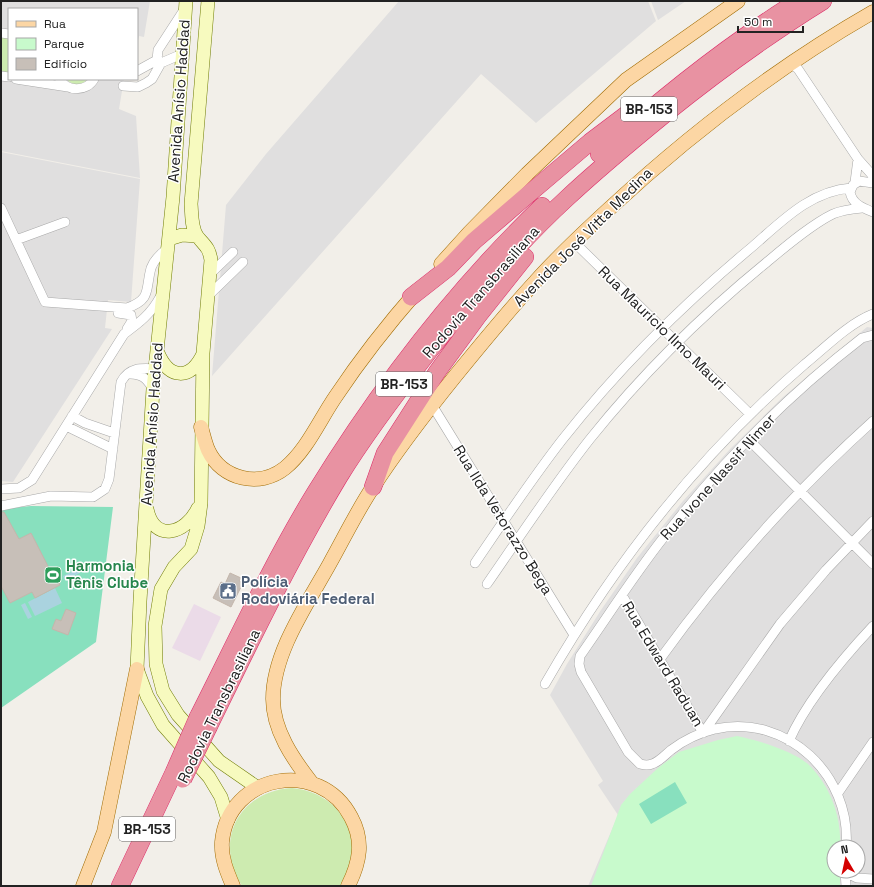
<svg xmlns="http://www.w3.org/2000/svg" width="874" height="887" viewBox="0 0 874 887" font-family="'Space Grotesk',sans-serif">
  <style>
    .residential { fill: #e0dfdf; fill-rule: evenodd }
    .industrial { fill: #ebdbe8 }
    .grass { fill: #cdebb0 }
    .park { fill: #c8facc }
    .pitch { fill: #88e0be }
    .water { fill: #aad3df }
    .building { fill: #c7bfb8; stroke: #c4b6ab }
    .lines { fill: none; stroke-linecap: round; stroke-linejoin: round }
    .street-casing { stroke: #a9a9a9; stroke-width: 10 }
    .secondary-casing { stroke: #707d05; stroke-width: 14 }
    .primary-casing { stroke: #a06b00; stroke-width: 15 }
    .highway-casing { stroke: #dc2a67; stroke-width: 18 }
    .street { stroke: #fff; stroke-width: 9 }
    .secondary { stroke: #f7fabf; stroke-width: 13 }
    .primary { stroke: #fcd6a4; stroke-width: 14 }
    .highway { stroke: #e892a2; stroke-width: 17 }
    .highway-bridge-casing { stroke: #dc2a67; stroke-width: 18; stroke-linecap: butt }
    .highway-bridge { stroke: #e892a2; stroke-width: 17 }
    .labels { text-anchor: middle; stroke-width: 3; stroke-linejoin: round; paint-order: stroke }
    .shield { fill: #fff; stroke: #646464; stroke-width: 1 }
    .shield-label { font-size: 14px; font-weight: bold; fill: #222 }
    .street-label { font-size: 15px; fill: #222; stroke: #fff }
    .leisure-label { font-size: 15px; font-weight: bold; fill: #27864d; stroke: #fff; text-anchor: start }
    .service-label { font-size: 15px; font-weight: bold; fill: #4e5e75; stroke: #fff; text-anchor: start }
  </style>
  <rect width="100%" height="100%" fill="#f2efe9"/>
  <path class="residential" d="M1,1H150L144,37L139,36L137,44V9H9V79H124L119,109L136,116L140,178L1,151Z
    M399,1H648L656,21L536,123L481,74L212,376L226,205L266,154Z
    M651,1H686L658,20Z
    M1,152L140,179L131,302L108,300L105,328L112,329L13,482L1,481Z
    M867,327L873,328V886H588L618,815L598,785L603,781L550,695L567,664L601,610L637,558L683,501L731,448L783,397ZM834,847H858V871H834Z"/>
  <path class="industrial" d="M194,604L221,617L200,661L172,648Z"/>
  <path class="grass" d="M1,36L9,38V73L1,71Z
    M66,79H88C81,86 73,86 66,79Z
    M292,788C343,793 369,842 340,886H242C213,841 239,791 292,788Z"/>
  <path class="park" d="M737,736C757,740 793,751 808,764C830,785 842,817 840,847H834V871H840V886H591L621,805L630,794L658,768L679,752L718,740Z"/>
  <path class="pitch" d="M31,506L113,507L96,642L1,708V509Z
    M675,782L687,803L651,824L639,804Z"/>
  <path class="water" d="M78,569L80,573L65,580L63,576Z
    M55,588L62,603L35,616L28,602Z
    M25,603L32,617L28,619L21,605Z"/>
  <path class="building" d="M1,512H4L19,539L31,533L53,576L55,575L60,585L35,598L32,592L10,603L1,586Z
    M230,573L241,578L239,581L243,583L231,607L213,598L221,582L225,584Z
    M66,609L76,613L68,635L52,629L56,619L61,621Z"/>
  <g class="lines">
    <defs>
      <path id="street" d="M1,33L9,34
        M791,63L798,69L858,159L873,176
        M137,71L157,60L158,50L184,10
        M1,76L9,77
        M16,79L68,87
        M60,79C66,92 87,92 94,79
        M123,86L138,87L146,83L152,79L161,63L182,54
        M855,182L858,159
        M873,183L859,181L853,185L850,192C852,204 863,208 873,212
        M1,208L45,302L127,308C152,299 145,290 151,268C154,260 160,254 167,249
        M16,240L65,222
        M574,242L750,414
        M210,274L233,252
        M209,295L243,262
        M118,313L131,315L132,321L127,329
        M128,374C142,373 147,379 153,389
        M432,405L574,635
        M72,416L85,423L114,433
        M66,426L113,449
        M749,440L873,564
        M1,489L19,488L32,480L124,334C139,323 151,314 160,297
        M1,506L51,496L93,497L105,489L109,479L121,382C129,367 141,368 156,369
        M475,563C503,522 531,480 562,440C618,369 682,305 752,247C781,222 810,191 851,188
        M487,584C521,535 553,486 590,439C642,374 702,315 767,262C785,247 812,224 833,214C842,210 852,209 862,208
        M622,595L703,733L780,624L826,570L873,521
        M660,659C723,572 793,493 873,421
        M545,684C614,564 700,454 805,364C826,347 848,324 873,314
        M789,741C806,702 844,657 873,626
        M838,793L873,742
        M846,847C852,776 787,713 715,729C699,733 684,740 671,750C665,755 659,762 652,764C647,766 644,765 640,764L628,752L581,672L579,664L580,656C608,616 634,575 664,537C721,463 788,395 862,338L873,335
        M845,871L846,886
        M845,872L857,878L873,879"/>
      <path id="secondary" d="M186,1L173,197L153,389L140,601L137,669L147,696L163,725L209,777L221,797L228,820
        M208,1L191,204C192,214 191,227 197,236C205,246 209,247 211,260L203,353L201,503L198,526L191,549L174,567L161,589L155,626L156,664L163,691L178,715L219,761L258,788
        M169,239L182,235L197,236
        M158,353C169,379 190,381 203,354
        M147,509C154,543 186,534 198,508"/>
      <path id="primary" d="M441,264L469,233L527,174L626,80L738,1
        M201,427C203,434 205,443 208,450C222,480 260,488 285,468C307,450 320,419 336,396C360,360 389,323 418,290
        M311,782C293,759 273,730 273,699C273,652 308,603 330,563C344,538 357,511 373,487C398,448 427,411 456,375C482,343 508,311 536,281C559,255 584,232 609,209C690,134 777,67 873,12
        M83,886L104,832L137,669
        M233,886C227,872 221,858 222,842C228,774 320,757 351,817C364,841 360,862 348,886"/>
      <path id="highway" d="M599,154C661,98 726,46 798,1
        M411,297L448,268L474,241L524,198L590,142L635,108
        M373,487L385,453L437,372L478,316L525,257
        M198,717C236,642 271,565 315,493C379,389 454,291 542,206
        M209,726C250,642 291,557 339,477C366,433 398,391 430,350C472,297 516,245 566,199C598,169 632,141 665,114C716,73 768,35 823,1
        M120,886L174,772"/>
    </defs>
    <use href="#street" class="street-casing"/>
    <use href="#secondary" class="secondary-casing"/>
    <use href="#primary" class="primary-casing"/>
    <use href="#highway" class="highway-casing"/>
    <use href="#street" class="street"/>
    <use href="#secondary" class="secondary"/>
    <use href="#primary" class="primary"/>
    <use href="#highway" class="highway"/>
    <defs>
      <path id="highway-bridge" d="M174,772L198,717
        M183,779L209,726"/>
    </defs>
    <use href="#highway-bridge" class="highway-bridge-casing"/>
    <use href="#highway-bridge" class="highway-bridge"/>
  </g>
  <defs>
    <symbol id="stadium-square" viewBox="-11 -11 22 22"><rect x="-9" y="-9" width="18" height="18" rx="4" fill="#2e9e5b" stroke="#fff"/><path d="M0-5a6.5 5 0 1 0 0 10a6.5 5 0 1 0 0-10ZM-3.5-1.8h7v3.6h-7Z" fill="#fff"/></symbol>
    <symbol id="civic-square" viewBox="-11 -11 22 22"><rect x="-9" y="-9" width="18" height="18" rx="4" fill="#5c6f8a" stroke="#fff"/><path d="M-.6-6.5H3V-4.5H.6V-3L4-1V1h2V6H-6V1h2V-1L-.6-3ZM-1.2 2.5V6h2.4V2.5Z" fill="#fff"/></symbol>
  </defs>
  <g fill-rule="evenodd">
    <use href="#stadium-square" x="43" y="565" width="20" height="20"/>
    <use href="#civic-square" x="218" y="581" width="20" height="20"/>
  </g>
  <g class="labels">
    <g class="shield">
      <rect x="621" y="97" width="56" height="24" rx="3"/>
      <rect x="376" y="372" width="56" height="24" rx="3"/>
      <rect x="119" y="817" width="56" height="24" rx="3"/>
    </g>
    <g class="shield-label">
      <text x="649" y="114">BR-153</text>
      <text x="404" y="389">BR-153</text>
      <text x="147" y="834">BR-153</text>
    </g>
    <g class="street-label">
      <text transform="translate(179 101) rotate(-86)" y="5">Avenida Anísio Haddad</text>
      <text transform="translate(583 237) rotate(-45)" y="5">Avenida José Vitta Medina</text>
      <text transform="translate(481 292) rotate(-49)" y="5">Rodovia Transbrasiliana</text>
      <text transform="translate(662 328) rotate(44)" y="5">Rua Maurício Ilmo Mauri</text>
      <text transform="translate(152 424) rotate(-86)" y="5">Avenida Anísio Haddad</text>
      <text transform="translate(718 477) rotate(-48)" y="5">Rua Ivone Nassif Nimer</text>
      <text transform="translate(503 520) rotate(58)" y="5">Rua Ilda Vetorazzo Bega</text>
      <text transform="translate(663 664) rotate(59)" y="5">Rua Edward Raduan</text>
      <text transform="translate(219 706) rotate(-64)" y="5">Rodovia Transbrasiliana</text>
    </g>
    <g class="leisure-label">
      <text x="66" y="571">Harmonia<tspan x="66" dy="17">Tênis Clube</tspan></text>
    </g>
    <g class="service-label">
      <text x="241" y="587">Polícia<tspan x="241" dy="17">Rodoviária Federal</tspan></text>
    </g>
  </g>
  <rect width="874" height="887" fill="none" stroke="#222222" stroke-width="4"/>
  <rect x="8" y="8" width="130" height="72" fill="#ffffff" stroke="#a7a7a7"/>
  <rect x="16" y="21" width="20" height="6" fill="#fcd6a4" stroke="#a7a7a7"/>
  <text x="44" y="28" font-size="12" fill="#222222">Rua</text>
  <rect x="16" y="38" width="20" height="12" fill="#c8facc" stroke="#a7a7a7"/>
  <text x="44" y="48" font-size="12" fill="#222222">Parque</text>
  <rect x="16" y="58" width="20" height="12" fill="#c7bfb8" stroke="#a7a7a7"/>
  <text x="44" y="68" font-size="12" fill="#222222">Edifício</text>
  <g transform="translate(846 859) rotate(351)"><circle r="19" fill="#ffffff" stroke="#a7a7a7"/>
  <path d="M0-3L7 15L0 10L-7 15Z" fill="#d40000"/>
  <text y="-6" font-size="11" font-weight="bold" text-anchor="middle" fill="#222222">N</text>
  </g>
  <path d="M738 26v6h65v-6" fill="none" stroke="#222222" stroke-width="2"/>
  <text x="744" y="26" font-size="12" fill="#222222" stroke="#ffffff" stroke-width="3" paint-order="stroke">50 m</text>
</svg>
